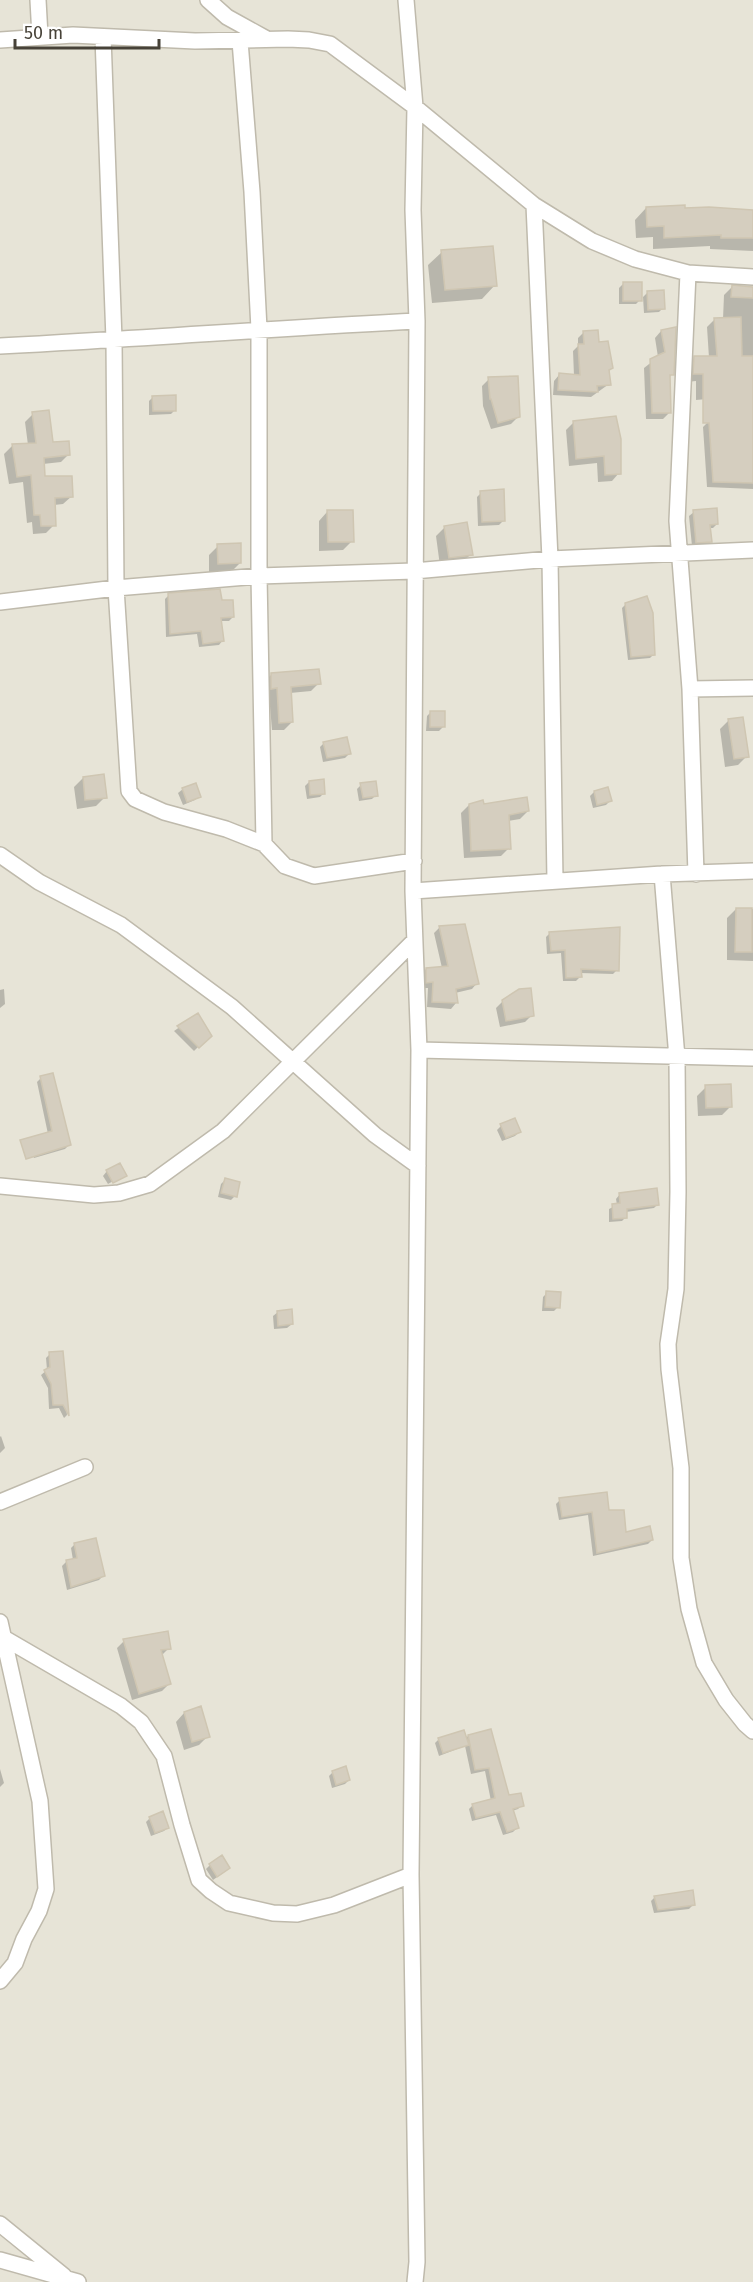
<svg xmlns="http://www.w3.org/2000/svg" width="753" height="2282" viewBox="0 0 753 2282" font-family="'Fira Sans',sans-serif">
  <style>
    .residential { fill: #e7e4d7 }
    .shadow { fill: #0003 }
    .building { fill: #d5cebf; stroke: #cfc6b2; stroke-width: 1.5 }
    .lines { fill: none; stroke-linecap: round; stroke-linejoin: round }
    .minor-casing { stroke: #bfbaac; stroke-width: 18 }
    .minor { stroke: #fff; stroke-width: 15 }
  </style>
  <rect width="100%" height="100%" fill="#f4f1e9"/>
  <path class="residential" d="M0,0H753V2282H0Z"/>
  <path class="shadow" d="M646,208L753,211V251L710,249V246L653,249V237L636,238L635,220Z
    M442,252L495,285L482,299L432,303L428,265Z
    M623,284L640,300L636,304H619V288Z
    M732,287H753V395L696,400V381L686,382V366L695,358H709L707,327L715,319H723L724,295Z
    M648,292L663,308L659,312L644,313L643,297Z
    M661,331L672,374L669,378L670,412L663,419H646L644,368L658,357L655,338Z
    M584,332L597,343L612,368L608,372L609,384L591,397L553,395L554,381L559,375L574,376L573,351L578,346V338Z
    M489,379L519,416L511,424L491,429L483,406L482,386Z
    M153,397L175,410L171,414L149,415V401Z
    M33,414L52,443L69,454L61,462L43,464L44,478L72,496L63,504L54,505V525L46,533L33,534L32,522L27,523L23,482L9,484L4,454L13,445H28L25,422Z
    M710,420L753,453V489L707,487L703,427Z
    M574,422L619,473L612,481L598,482L597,463L569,466L566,430Z
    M481,493L503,521L499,525L478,526L477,497Z
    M327,512L352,541L343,550L319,551V521Z
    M694,512L717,524L713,528H708L710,542L706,546H692L689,516Z
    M445,527L471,554L462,563L440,566L436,536Z
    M218,546L240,563L231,572H209V555Z
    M169,595L220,602L233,617L229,621H220L223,640L219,645L199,647L197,634L166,637L165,599Z
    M626,604L654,654L650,658L628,660L622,608Z
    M271,675L319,683L311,691L290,693L292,722L284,730H272L269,695L263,696V683Z
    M431,712L443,727L439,731H426L427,716Z
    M729,720L747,756L738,765L725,767L720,729Z
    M324,743L349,754L345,758L323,762L320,747Z
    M83,778L105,797L96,806L77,809L74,787Z
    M309,782L324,793L320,797L307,799L305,786Z
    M361,785L376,795L372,799L359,801L357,789Z
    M183,789L199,796L195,800L183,805L178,793Z
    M594,792L610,801L606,805L593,808L590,796Z
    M469,805L528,811L520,819L508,821L509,848L501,856L464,858L461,813Z
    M736,909H753V961L727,960V918Z
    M439,928L477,983L472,989L455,993L456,1003L451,1009L427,1007L428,988H421L420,975L426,969L442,968L434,933Z
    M550,933L617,970L613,974L580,973V977L576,981H563L561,953L547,954L546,937Z
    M4,989L5,1004L0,1008V990Z
    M503,1001L532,1015L525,1022L500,1027L496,1008Z
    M197,1015L210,1035L194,1051L174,1031Z
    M41,1078L69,1145L65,1149L34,1158L29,1142L48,1134L37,1082Z
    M706,1087L731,1106L722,1115L698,1116L697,1096Z
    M501,1126L519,1132L515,1136L502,1141L497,1130Z
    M107,1171L122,1176L108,1184L103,1176Z
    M225,1180L235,1196L231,1200L218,1197L221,1184Z
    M620,1194L658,1204L654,1208L626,1212V1217L622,1221L609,1222V1209L617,1205L616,1199Z
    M547,1293L558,1307L554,1311H542L543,1297Z
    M278,1312L292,1324L287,1328L274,1329L273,1316Z
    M61,1353L67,1415L64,1418L59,1408L49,1409L48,1388L41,1375L47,1370L46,1358L50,1354Z
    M1,1436L5,1448L0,1453V1437Z
    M560,1500L608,1512L624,1534L652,1540L648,1544L593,1556L588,1515L559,1520L556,1504Z
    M75,1544L103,1576L99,1580L67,1590L62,1566L66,1562L73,1560L71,1548Z
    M124,1641L169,1648L161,1656L169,1684L162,1691L132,1700L117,1648Z
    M184,1713L208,1736L199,1745L184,1750L176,1722Z
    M468,1736L508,1797L522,1805L518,1809L512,1811L517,1828L513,1832L503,1835L496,1815L472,1821L469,1809L473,1805L491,1801L485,1771L471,1774L465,1746L439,1756L435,1743L439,1739H465Z
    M0,1769L4,1783L0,1787Z
    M333,1772L349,1780L345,1784L332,1788L329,1776Z
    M150,1818L168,1827L164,1831L151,1836L146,1822Z
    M210,1865L224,1872L213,1880L206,1869Z
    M655,1897L693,1905L689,1909L654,1913L651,1901Z"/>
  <path class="building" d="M685,205V208L709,207L753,210V238H721V235L664,238V226L647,227L646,207Z
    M493,246L497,286L445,290L441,250Z
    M623,282H642V301H623Z
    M732,285L753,287V298L731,297Z
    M664,290L665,309L648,310L647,291Z
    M741,317L742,356H753V483L713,482L709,423H703V374H693L694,356H717L714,318Z
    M676,327L674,375H670L671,413H652L650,359L665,352L661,330Z
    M598,330L599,342L608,341L613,368L609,370L611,385L597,386L598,392L558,390L559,373L580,375L578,344H584L583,331Z
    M518,376L520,417L498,423L491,399H490L488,377Z
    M176,395V411H153L152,396Z
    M49,410L53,442L69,441L70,455L44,458L45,476H72L73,497L55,498L56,526H41L40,515H34L31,475L17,477L12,444L36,443L32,412Z
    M616,416L621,439V474L605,475L604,456L576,459L573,421Z
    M504,489L505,521L482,522L480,491Z
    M717,508L718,524L710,525L712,542L696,543L693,510Z
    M327,510H353L354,542H328Z
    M467,522L473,555L449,558L444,526Z
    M241,543V563L218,564L217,544Z
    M220,589L222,600H233L234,617L221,618L224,641L203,644L201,631L170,634L168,593Z
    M647,596L653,613L655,655L631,657L625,603Z
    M319,669L321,684L291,687L293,722L279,723L277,688L271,689V673Z
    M430,711H445V727H430Z
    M743,717L749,757L734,759L728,719Z
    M347,737L351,754L327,758L323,742Z
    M104,774L107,798L85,800L83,777Z
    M324,779L325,794L310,795L309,781Z
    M376,781L378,796L363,798L360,783Z
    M196,783L201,797L187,802L182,788Z
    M608,787L612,801L597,805L594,791Z
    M527,797L529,811L509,815L511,849L471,851L469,804L483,800L484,804Z
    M736,908H752V952H735Z
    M465,924L479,984L456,989L458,1003L432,1002L433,982L426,983V968L448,966L439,926Z
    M620,927L619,971L581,969L582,977L566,978L565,950L551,951L549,932Z
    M531,988L534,1016L506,1021L502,1000L519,989Z
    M198,1013L212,1036L199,1048L177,1026Z
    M53,1073L71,1145L26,1159L20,1140L52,1131L40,1076Z
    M731,1084L732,1107L706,1108L705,1085Z
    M515,1118L521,1132L506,1138L500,1124Z
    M120,1163L127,1176L113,1183L106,1170Z
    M225,1178L240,1182L237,1197L221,1193Z
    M657,1188L659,1205L627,1209V1218L613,1219L612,1204L620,1203L619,1193Z
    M546,1291L561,1292L560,1308L545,1307Z
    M292,1309L293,1324L278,1326L277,1311Z
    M63,1351L68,1404L69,1416L63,1405H53L51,1384L44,1370L50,1367L49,1352Z
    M607,1492L609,1510H624L626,1532L650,1526L653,1540L597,1553L592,1512L562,1517L559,1498Z
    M96,1538L105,1576L71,1587L66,1560L77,1558L74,1543Z
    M168,1631L171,1649L161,1650L171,1684L139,1694L123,1639Z
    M201,1706L210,1737L192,1742L184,1712Z
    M491,1729L509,1795L521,1793L524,1806L513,1809L519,1828L507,1832L500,1812L476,1818L472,1804L495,1798L489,1768L475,1770L468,1735Z
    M464,1730L469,1745L443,1753L438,1738Z
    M346,1766L350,1780L336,1785L332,1771Z
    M163,1811L169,1828L155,1833L149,1817Z
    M222,1855L230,1868L217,1877L209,1864Z
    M693,1890L695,1905L658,1910L654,1896Z"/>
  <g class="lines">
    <defs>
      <path id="minor" d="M38,0L40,36
        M208,0L227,17L265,38
        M406,0L415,107L413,210L417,321L413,891L419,1050L411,1875L417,2262L415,2282
        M103,37L114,340L116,588L129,791L135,799L164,812L226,829L264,844L285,866L314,876L414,861
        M0,40L73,35L195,41L288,39L309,40L330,44L415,107L534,205L592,241L635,259L688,273L753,277
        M240,41L252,192L259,329V576L264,844
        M534,205L550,559L555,881
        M688,273L677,521L690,689L696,874
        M0,346C139,339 278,328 417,321
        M0,602L116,588L259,576L414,571L550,559L753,550
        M690,689L753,688
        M0,855L39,882L121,925L232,1007L375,1135L418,1166
        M662,874L677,1058L678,1192L676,1289L668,1344L669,1369L681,1468V1558L689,1609L704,1663L726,1700L745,1724L753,1731
        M413,891L662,874L753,871
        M419,1050L753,1058
        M0,1186L94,1195L119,1193L150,1184L223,1131L413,942
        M0,1502L85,1467
        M0,1622L40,1801L46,1889L39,1911L24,1939L15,1963L0,1981
        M4,1638L121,1706L141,1722L164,1756L182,1825L199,1880L211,1891L229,1903L273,1913L297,1914L334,1905L411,1875
        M0,2224L64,2276
        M0,2260L78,2282"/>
    </defs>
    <use href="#minor" class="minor-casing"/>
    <use href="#minor" class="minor"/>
  </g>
  <path d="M15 39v9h144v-9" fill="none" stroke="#474238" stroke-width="3"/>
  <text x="24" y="39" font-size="18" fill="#474238" stroke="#ffffff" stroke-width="4.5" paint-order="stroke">50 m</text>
</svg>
